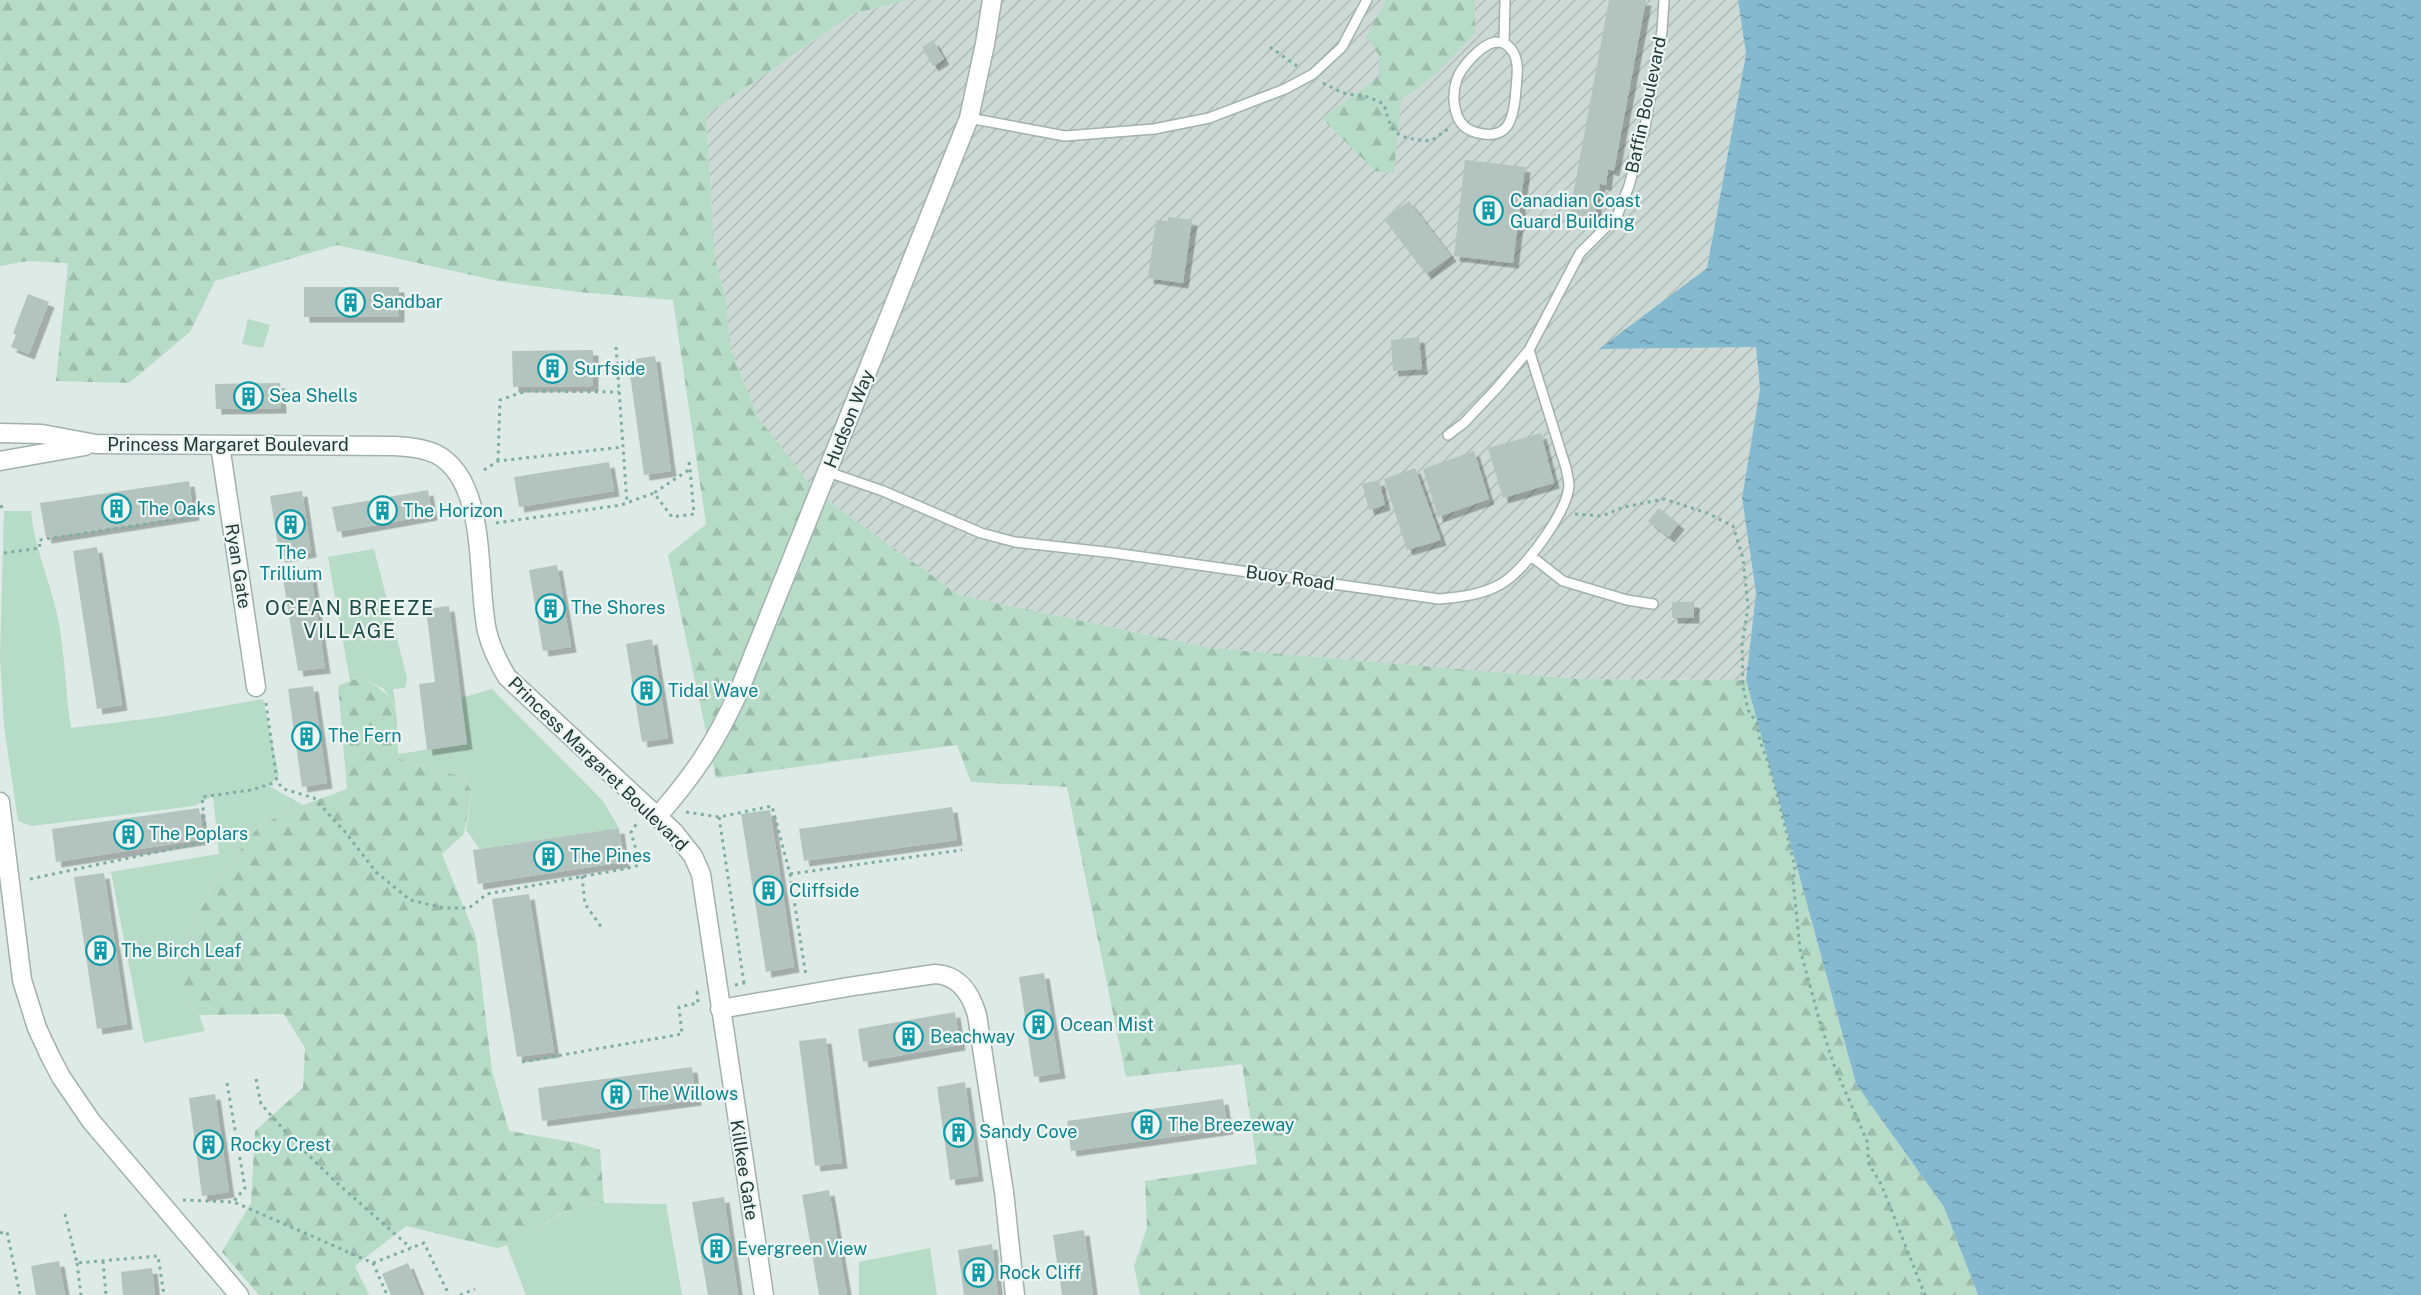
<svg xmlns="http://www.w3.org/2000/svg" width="2421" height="1295" viewBox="0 0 2421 1295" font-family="'Public Sans',sans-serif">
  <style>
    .industrial { fill: url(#industrial-furrows) }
    .green { fill: #b6dbc6 }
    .forest { fill: url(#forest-firs) }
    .water { fill: url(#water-ripples) }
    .building { fill: #b3c4bf; filter: url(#shadow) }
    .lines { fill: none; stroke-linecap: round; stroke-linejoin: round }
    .lane-casing { stroke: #a1b1ae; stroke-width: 12 }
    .street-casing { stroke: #a1b1ae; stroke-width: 21 }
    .path { stroke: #7eada5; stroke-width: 3; stroke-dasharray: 3 4.5; stroke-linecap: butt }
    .lane { stroke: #fff; stroke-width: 9 }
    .street { stroke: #fff; stroke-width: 18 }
    .labels { text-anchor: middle; stroke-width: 4.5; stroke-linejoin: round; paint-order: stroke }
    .street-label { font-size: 18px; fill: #203936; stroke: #eef6f3 }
    .culture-label { font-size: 18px; fill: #0d838f; stroke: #eef6f3; text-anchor: start }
    .neighbourhood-label { font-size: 20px; letter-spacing: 1.5px; fill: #1c4a46; stroke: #eef6f3 }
  </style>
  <defs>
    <pattern id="industrial-furrows" width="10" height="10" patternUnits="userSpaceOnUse" patternTransform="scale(1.5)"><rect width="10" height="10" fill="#ccd9d5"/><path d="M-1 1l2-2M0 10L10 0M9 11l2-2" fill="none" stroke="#afbbb7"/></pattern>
    <pattern id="forest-firs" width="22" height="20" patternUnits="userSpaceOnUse" patternTransform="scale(1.5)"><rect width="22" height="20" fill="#b6dbc6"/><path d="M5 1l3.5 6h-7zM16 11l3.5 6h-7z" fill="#9cbdab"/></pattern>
    <pattern id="water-ripples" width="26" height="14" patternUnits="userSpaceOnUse" patternTransform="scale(1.5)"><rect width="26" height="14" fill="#85b9cf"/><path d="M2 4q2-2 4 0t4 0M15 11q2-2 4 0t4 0" fill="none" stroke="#6c97a9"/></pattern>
    <filter id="shadow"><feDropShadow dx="5.5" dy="5.5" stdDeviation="0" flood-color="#0004"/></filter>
  </defs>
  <rect width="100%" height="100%" fill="#deeae6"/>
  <path class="industrial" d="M909,0H1738L1746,54L1707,268L1600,349L1756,346L1760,389L1742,498L1756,594L1746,680L1577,679L1210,648L959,595L816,492L759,419L731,350L725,294L715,260L706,115L853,14Z"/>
  <path class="green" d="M248,319L270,325L263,348L242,344Z
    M4,511H31C34,546 49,579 57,614C65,651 65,690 71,728L161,717L263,699L279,775L269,786L303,805L260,825L211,887L183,949V998L199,1015L205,1031L144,1043L111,872L219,854L213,796L194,806L32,826L18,821L4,726L0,657Z
    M374,549L407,678L405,688L393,689L396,707L384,689L360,677L350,681L328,557Z
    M492,689L603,801L619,828L480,849L466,830L472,792L463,777L399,759L398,754L467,744L461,698Z
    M604,1203L666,1204L682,1295H526L507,1246L555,1217L577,1207Z
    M930,1248L937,1295H859V1262Z"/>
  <path class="forest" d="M0,0H909L853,14L706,115L715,260L725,294L731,350L759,419L816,492L959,595L1210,648L1577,679L1746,680L1856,1084L1944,1207L1978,1295H1140L1134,1266L1147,1228L1145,1181L1257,1164L1242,1064L1126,1077L1067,787L971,782L957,745L716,778L668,555L706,524L673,300L578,292L498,281L337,245L215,281L190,332L129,383L56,381L68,263L27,261L0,266Z
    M1386,0H1475V33L1436,74L1401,100L1394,173L1375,171L1322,118L1379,77V55L1366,37Z
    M360,677C409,702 393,712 399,759L463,777L472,792L464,834L442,854L476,937L492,1071L509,1131L577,1143L600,1150L604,1203C586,1205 571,1208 554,1217C536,1228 518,1244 497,1248L406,1226L355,1266L369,1295H259L222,1252L251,1203L255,1131L303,1088L305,1048L284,1014L199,1015L183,998V949L211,887L260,825L303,805L347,789L338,686Z"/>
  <path class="water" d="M1738,0H2421V1295H1978L1944,1207L1856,1084L1746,680L1756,593L1742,498L1760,389L1756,347L1599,349L1707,268L1746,54Z"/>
  <path class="building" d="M1609,0H1646L1614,171L1608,169L1606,185L1600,184L1593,222L1576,219L1577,212L1570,211Z
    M933,40L944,59L933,66L922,47Z
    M1465,160L1525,167L1513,263L1454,256Z
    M1409,201L1451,256L1426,274L1384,219Z
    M1168,217L1192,220L1183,283L1148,278L1156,220L1168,221Z
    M304,287H399V317H304Z
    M28,294L49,302L29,354L11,347L16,335L13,333Z
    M1419,337L1422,369L1393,371L1391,340Z
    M593,350V386L513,387L512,351Z
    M655,356L671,471L644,475L628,360Z
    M280,383L281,408L216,409L215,384Z
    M1541,433L1554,483L1503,498L1488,448Z
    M1474,451L1489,499L1438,517L1423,469Z
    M609,462L614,491L519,507L514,477Z
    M1415,468L1441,540L1407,550L1384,479Z
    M1379,480L1385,505L1369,510L1362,484Z
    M189,481L194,515L46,538L40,503Z
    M428,490L432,515L337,532L332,507Z
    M302,491L311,552L280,557L270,496Z
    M1659,508L1679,524L1669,537L1648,521Z
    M97,547L122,705L97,709L73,551Z
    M557,565L571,647L543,651L529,570Z
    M310,567L325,668L298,671L282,573Z
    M1672,602H1694V618H1672Z
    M449,606L467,744L427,750L419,684L435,682L426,609Z
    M652,639L668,738L642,742L626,644Z
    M313,686L327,783L302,787L288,689Z
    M952,807L957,840L804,861L799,829Z
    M199,808L204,839L56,862L52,829Z
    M770,810L794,967L766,972L741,814Z
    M619,828L624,862L478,884L473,850Z
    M104,873L127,1024L97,1029L74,877Z
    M529,894L554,1052L517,1057L492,899Z
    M1044,973L1060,1073L1034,1077L1019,977Z
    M955,1012L960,1045L863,1062L858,1029Z
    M826,1038L842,1163L815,1166L799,1041Z
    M692,1067L696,1100L542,1121L538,1088Z
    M965,1082L978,1176L950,1180L937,1087Z
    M215,1094L229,1192L202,1196L189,1098Z
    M1223,1099L1228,1129L1071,1151L1067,1121Z
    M829,1190L847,1295H819L802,1195Z
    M724,1197L738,1295H708L692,1202Z
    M1084,1230L1093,1295H1062L1053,1235Z
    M992,1244L998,1295H964L958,1250Z
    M59,1261L65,1295H36L31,1266Z
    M408,1263L421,1295H391L382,1274Z
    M152,1268L155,1295H123L121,1272Z"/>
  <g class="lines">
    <defs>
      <path id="lane" d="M1495,42C1502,42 1506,43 1511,49C1520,60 1517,76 1516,89C1514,119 1509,144 1472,131C1453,124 1451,96 1457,79C1462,66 1481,45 1495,42Z
        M1504,43L1505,0
        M969,118L1065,136L1154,129L1209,118L1285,89L1313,74L1342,47L1367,0
        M1448,435L1464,423L1497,388L1529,350L1580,253L1617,216L1629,186L1645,127L1662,31L1664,0
        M828,472L883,491L981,533L1015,542L1114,553L1439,599C1460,597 1482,595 1501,584C1524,571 1567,512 1569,486C1569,481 1567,473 1566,468L1529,350
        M1531,556L1563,581L1627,600L1653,604"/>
      <path id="street" d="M0,433L42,434L96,444L395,446C409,447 423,448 436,454C489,481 476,582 487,631C491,648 498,662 507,677L674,832L693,856L701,874L764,1295
        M220,445L256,687
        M0,461L85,446
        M0,802L22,980L37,1028L50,1056L61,1077L91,1121L239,1295
        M657,817C694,775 716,742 739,691L969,118L985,44L992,0
        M720,1009L848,987L935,974C959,975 971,994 977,1015L1004,1192L1015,1295"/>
    </defs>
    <use href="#lane" class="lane-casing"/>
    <use href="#street" class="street-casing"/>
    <path class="path" d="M1270,47L1297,66
      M1323,83L1343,93L1368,97L1384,104C1392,137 1398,138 1431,141L1448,129
      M616,347L627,503
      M498,461L500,400L526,391L619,392
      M689,462L690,469L694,514L672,517L654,493L690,469
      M484,470L498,461L623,447
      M0,507L4,506
      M1575,514L1602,516L1624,507L1664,499L1707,513L1733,526L1743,558L1748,607L1742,645L1743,687L1748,710L1757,723L1760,741L1771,771L1795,867L1793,880L1800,949L1819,1019L1835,1068L1867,1141L1869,1164L1881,1184L1925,1295
      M496,523L621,505L654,493
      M4,553L40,548L39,540L213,514
      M266,703L277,782L284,789L314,798L346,833L376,872L410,900L444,908H469L487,894L634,867L640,864L631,832L637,823
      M686,812L719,817L772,806L790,874L806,976
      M719,817L744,983
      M790,874L962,850
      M582,876L585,904L602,928
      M30,879L204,842L206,838L202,797L251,790L277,782
      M735,985L744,983L749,985
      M522,1062L682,1034L679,1007L698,1003L697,992H700
      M256,1079L261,1104L292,1139L337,1183L411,1248
      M227,1083L245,1188L234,1201
      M183,1200L234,1202L373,1263L387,1295
      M65,1214L77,1263L158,1256L164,1295
      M0,1233L7,1232L20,1295
      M103,1261L106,1295
      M77,1263L81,1295
      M373,1263L424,1243L449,1295
      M460,1295L475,1289"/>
    <use href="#lane" class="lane"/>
    <use href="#street" class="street"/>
  </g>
  <defs>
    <symbol id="building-ring" viewBox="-11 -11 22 22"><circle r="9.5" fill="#eef6f3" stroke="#0f9aa8" stroke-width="1.5"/><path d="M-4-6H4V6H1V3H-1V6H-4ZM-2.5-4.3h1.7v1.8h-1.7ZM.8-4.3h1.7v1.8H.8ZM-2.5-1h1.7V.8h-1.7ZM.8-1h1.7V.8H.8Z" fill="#0f9aa8"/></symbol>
  </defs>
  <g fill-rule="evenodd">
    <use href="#building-ring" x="1472" y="194" width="33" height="33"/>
    <use href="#building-ring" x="334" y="286" width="33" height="33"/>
    <use href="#building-ring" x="536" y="352" width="33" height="33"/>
    <use href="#building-ring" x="232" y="380" width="33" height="33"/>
    <use href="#building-ring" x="100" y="492" width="33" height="33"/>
    <use href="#building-ring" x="366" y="494" width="33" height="33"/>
    <use href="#building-ring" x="274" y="508" width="33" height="33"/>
    <use href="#building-ring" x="534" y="592" width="33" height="33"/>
    <use href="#building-ring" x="630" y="674" width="33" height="33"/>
    <use href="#building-ring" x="290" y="720" width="33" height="33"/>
    <use href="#building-ring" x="112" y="818" width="33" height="33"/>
    <use href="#building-ring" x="532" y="840" width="33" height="33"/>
    <use href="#building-ring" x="752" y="874" width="33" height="33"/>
    <use href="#building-ring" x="84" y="934" width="33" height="33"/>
    <use href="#building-ring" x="1022" y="1008" width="33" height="33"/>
    <use href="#building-ring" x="892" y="1020" width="33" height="33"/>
    <use href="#building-ring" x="600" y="1078" width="33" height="33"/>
    <use href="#building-ring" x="1130" y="1108" width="33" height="33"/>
    <use href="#building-ring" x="942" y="1116" width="33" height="33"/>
    <use href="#building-ring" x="192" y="1128" width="33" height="33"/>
    <use href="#building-ring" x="700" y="1232" width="33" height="33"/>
    <use href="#building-ring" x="962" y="1256" width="33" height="33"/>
  </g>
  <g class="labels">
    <g class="street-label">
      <text transform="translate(1646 105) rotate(-78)" y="6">Baffin Boulevard</text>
      <text transform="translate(849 419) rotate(-68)" y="6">Hudson Way</text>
      <text x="228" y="451">Princess Margaret Boulevard</text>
      <text transform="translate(238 566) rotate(81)" y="6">Ryan Gate</text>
      <text transform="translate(1290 578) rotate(8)" y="6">Buoy Road</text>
      <text transform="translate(598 764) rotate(44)" y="6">Princess Margaret Boulevard</text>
      <text transform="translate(744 1170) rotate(81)" y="6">Killkee Gate</text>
    </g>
    <g class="culture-label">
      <text x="1510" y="207">Canadian Coast<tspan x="1510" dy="21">Guard Building</tspan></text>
      <text x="372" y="308">Sandbar</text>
      <text x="574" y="375">Surfside</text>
      <text x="269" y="402">Sea Shells</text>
      <text x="138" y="515">The Oaks</text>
      <text x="403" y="517">The Horizon</text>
      <text x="291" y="559" text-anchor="middle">The<tspan x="291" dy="21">Trillium</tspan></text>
      <text x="571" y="614">The Shores</text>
      <text x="668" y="697">Tidal Wave</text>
      <text x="328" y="742">The Fern</text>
      <text x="149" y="840">The Poplars</text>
      <text x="570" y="862">The Pines</text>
      <text x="789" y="897">Cliffside</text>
      <text x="121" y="957">The Birch Leaf</text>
      <text x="1060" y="1031">Ocean Mist</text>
      <text x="930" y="1043">Beachway</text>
      <text x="638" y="1100">The Willows</text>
      <text x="1168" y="1131">The Breezeway</text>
      <text x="979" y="1138">Sandy Cove</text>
      <text x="230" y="1151">Rocky Crest</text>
      <text x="737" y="1255">Evergreen View</text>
      <text x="999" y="1279">Rock Cliff</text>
    </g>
    <g class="neighbourhood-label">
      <text x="350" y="615">OCEAN BREEZE<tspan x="350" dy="23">VILLAGE</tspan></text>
    </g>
  </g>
</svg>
